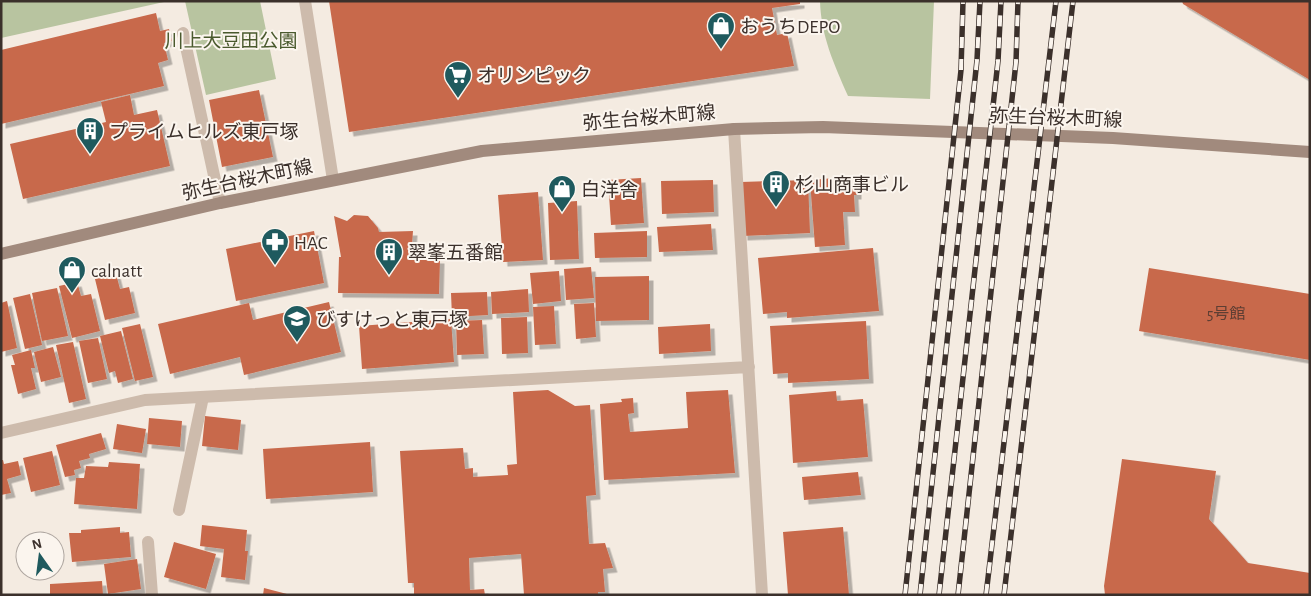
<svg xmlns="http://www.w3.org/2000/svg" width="1311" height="596" viewBox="0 0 1311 596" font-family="'Alegreya Sans','Noto Sans JP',sans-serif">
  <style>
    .green { fill: #b8c4a0 }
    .building { fill: #c8694b; filter: url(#shadow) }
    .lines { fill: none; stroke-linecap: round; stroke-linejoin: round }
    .lane { stroke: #cdbbac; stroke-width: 12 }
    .street { stroke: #cdbbac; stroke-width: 12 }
    .secondary { stroke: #a18a7d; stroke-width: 12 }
    .rail-casing { stroke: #3b302b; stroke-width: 5.5 }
    .rail { stroke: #fbf5ee; stroke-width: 4; stroke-dasharray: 11; stroke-linecap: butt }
    .labels { text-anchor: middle; stroke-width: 4; stroke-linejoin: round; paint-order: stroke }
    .number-label { font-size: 16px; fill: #5e3e33 }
    .poi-label { font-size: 19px; fill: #3b302b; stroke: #fbf5ee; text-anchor: start }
    .park-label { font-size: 19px; fill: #4a5a2e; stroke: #fbf5ee }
    .street-label { font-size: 19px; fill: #3b302b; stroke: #fbf5ee }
  </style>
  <defs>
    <filter id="shadow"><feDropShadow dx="4.5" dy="4.5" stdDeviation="0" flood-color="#0004"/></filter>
  </defs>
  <rect width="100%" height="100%" fill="#f4ebe1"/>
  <path class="green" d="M1,1H164V2L1,38Z
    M185,1H260L276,79L206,95Z
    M820,1H934L930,99L848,96C834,64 821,36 820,1Z"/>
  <path class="building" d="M329,1H800V4L772,8L777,35L787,33L794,66L349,132Z
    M1182,1H1310V80L1183,4Z
    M156,13L160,31L169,29L172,41L164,43L168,60L158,63L164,86L1,124V50Z
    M259,90L273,157L222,167L209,100Z
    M130,95L134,115L157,110L170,166L23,199L10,144L106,122L101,102Z
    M847,177V185H857V195H854L855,212H843L845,245L815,247L810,180Z
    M641,178L644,223L611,225L608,180Z
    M713,180L714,212L662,214L661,181Z
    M808,180L810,233L743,236L741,182Z
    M538,192L543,260L503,262L498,195Z
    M577,201L579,259L550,260L548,203Z
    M354,215L368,216L378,228L379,232L413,231L411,258L440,259L439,294L338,293L339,257H341L334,216L347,221Z
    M711,224L713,250L659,252L657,227Z
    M314,231L324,283L236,301L226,249Z
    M647,231V257L595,258L594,233Z
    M873,248L879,311L787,318V312L763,314L758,258Z
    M591,267L594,298L566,300L564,269Z
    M1149,268L1310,294V360L1139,331Z
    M115,270L120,289L129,287L135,313L105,320L94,275Z
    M559,271L561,301L533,304L530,273Z
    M649,276V320L596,321L595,277Z
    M77,282L81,296L91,294L100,331L72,338L59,286Z
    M57,288L68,336L42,341L32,293Z
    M528,289L529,312L492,314L491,292Z
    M487,292L488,315L452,317L451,293Z
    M30,294L42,345L25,349L13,298Z
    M7,301L17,348L1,352V303Z
    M329,302L341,352L244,375L240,357L170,374L158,324L249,303L253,320Z
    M594,303L596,337L576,339L574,304Z
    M554,306L556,344L535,345L533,307Z
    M527,317L528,353L502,354L501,318Z
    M451,319L454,362L362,369L359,326Z
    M482,320L484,354L457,355L456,321Z
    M866,321L869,379L788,383V373L773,374L770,326Z
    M140,324L153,377L135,381L122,328Z
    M710,324L711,351L659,354L658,327Z
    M121,331L133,379L118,383L115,371L109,373L100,336Z
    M98,338L107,379L88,383L79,341Z
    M73,342L86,399L69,403L56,345Z
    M53,347L61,377L41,382L34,352Z
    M31,350L35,368H31L36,389L18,394L11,365H15L12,355Z
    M548,390L575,406L590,405L596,495L586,496L589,544L605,543L613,568L603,569L605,592H598V595H524L521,554L469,558L470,590L484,589L485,595H414V583H408L400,451L463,448L465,469L473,468V477L508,475L507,465L517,464L513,392Z
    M728,390L735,473L604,480L600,404L622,402L621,399L633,398L634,413L628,414L630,432L688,428L686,392Z
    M836,391L837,401L863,399L868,457L793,463L789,395Z
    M205,416L241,420L238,450L202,446Z
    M149,418L182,421L180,447L147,444Z
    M117,424L146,429L142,453L113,449Z
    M101,433L106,449L89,454L90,458L79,461L81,468L74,470L75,475L65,477L56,445Z
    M370,442L373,492L266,499L263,449Z
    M52,451L60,485L31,492L23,458Z
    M1122,459L1216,471L1209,519L1248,563L1310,573V595H1105L1104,586Z
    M1,460H3L4,464L18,461L21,475L7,479L11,493L1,495Z
    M109,462L140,464L137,509L74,504L76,478H84L86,466L108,467Z
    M858,472L861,495L804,500L802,477Z
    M202,525L247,530L245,551H248L245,580L221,577L224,549L200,546Z
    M120,527V533L129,532L131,557L72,562L69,533H81V530Z
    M843,527L849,595H788L783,532Z
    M174,542L216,554L206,589L164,577Z
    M137,559L141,589L108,594L104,564Z
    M102,581L103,595H50V584Z
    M264,588L287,594V595H263Z"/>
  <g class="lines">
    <path class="lane" d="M305,1L333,180
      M179,510L203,397"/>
    <path class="street" d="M183,33L220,203
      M734,129L762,595
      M1,433L145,400L749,367
      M148,542L152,595"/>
    <path class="secondary" d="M1,254L220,203L482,151L734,129L823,127L1113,138L1310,152"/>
    <defs>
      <path id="rail" d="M905,595L961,70L963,1
        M920,595L977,60L980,1
        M939,595L998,61L1001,1
        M958,595L1016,62L1018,1
        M986,595L1056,1
        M1004,595L1073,1"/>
    </defs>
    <use href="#rail" class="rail-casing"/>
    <use href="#rail" class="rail"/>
  </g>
  <defs>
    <symbol id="shop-pin" viewBox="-11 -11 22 30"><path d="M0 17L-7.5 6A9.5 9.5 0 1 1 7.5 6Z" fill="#1f5a5e" stroke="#fbf5ee"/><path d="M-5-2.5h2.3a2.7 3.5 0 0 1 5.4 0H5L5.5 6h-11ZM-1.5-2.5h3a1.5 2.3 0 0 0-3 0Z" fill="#fff"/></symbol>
    <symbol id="supermarket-pin" viewBox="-11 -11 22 30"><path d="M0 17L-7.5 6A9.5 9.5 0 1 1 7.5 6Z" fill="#1f5a5e" stroke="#fbf5ee"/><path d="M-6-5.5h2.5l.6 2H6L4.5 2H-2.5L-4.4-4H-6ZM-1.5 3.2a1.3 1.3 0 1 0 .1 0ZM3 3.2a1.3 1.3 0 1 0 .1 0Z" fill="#fff"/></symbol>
    <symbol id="building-pin" viewBox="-11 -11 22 30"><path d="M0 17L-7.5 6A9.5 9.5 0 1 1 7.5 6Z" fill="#1f5a5e" stroke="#fbf5ee"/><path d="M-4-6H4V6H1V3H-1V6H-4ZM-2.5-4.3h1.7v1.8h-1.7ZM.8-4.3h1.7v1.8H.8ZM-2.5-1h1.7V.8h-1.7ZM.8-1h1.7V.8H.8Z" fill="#fff"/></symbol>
    <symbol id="pharmacy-pin" viewBox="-11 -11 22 30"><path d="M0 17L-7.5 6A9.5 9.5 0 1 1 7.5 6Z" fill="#1f5a5e" stroke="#fbf5ee"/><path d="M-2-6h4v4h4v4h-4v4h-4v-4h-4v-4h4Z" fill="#fff"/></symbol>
    <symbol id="school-pin" viewBox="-11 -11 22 30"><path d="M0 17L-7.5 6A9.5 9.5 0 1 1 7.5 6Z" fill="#1f5a5e" stroke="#fbf5ee"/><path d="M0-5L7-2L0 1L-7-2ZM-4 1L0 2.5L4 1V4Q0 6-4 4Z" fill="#fff"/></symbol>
  </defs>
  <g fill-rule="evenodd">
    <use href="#shop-pin" x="705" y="10" width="32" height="43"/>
    <use href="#supermarket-pin" x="442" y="59" width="32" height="43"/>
    <use href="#building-pin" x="74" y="115" width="32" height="43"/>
    <use href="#building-pin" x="760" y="168" width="32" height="43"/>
    <use href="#shop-pin" x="546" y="173" width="32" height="43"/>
    <use href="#pharmacy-pin" x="259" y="226" width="32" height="43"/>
    <use href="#building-pin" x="373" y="236" width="32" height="43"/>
    <use href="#shop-pin" x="56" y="254" width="32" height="43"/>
    <use href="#school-pin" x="281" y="303" width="32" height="43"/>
  </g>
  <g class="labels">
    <g class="number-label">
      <text x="1226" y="319">5号館</text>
    </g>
    <g class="poi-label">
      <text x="740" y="33">おうちDEPO</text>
      <text x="477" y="82">オリンピック</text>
      <text x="109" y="138">プライムヒルズ東戸塚</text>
      <text x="795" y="191">杉山商事ビル</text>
      <text x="581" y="196">白洋舎</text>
      <text x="294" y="249">HAC</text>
      <text x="408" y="259">翠峯五番館</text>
      <text x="91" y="277">calnatt</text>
      <text x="316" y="326">びすけっと東戸塚</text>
    </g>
    <g class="park-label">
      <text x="231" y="47">川上大豆田公園</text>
    </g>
    <g class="street-label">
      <text transform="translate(649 117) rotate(-5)" y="7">弥生台桜木町線</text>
      <text transform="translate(1056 117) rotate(2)" y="7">弥生台桜木町線</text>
      <text transform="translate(247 179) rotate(-12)" y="7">弥生台桜木町線</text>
    </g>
  </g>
  <rect width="1311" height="596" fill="none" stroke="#3b302b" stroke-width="5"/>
  <g transform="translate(40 556) rotate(346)"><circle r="24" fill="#fbf5ee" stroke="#aea6a0"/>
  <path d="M0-4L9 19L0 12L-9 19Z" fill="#1f5a5e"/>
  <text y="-8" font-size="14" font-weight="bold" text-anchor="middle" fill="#3b302b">N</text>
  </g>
</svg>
